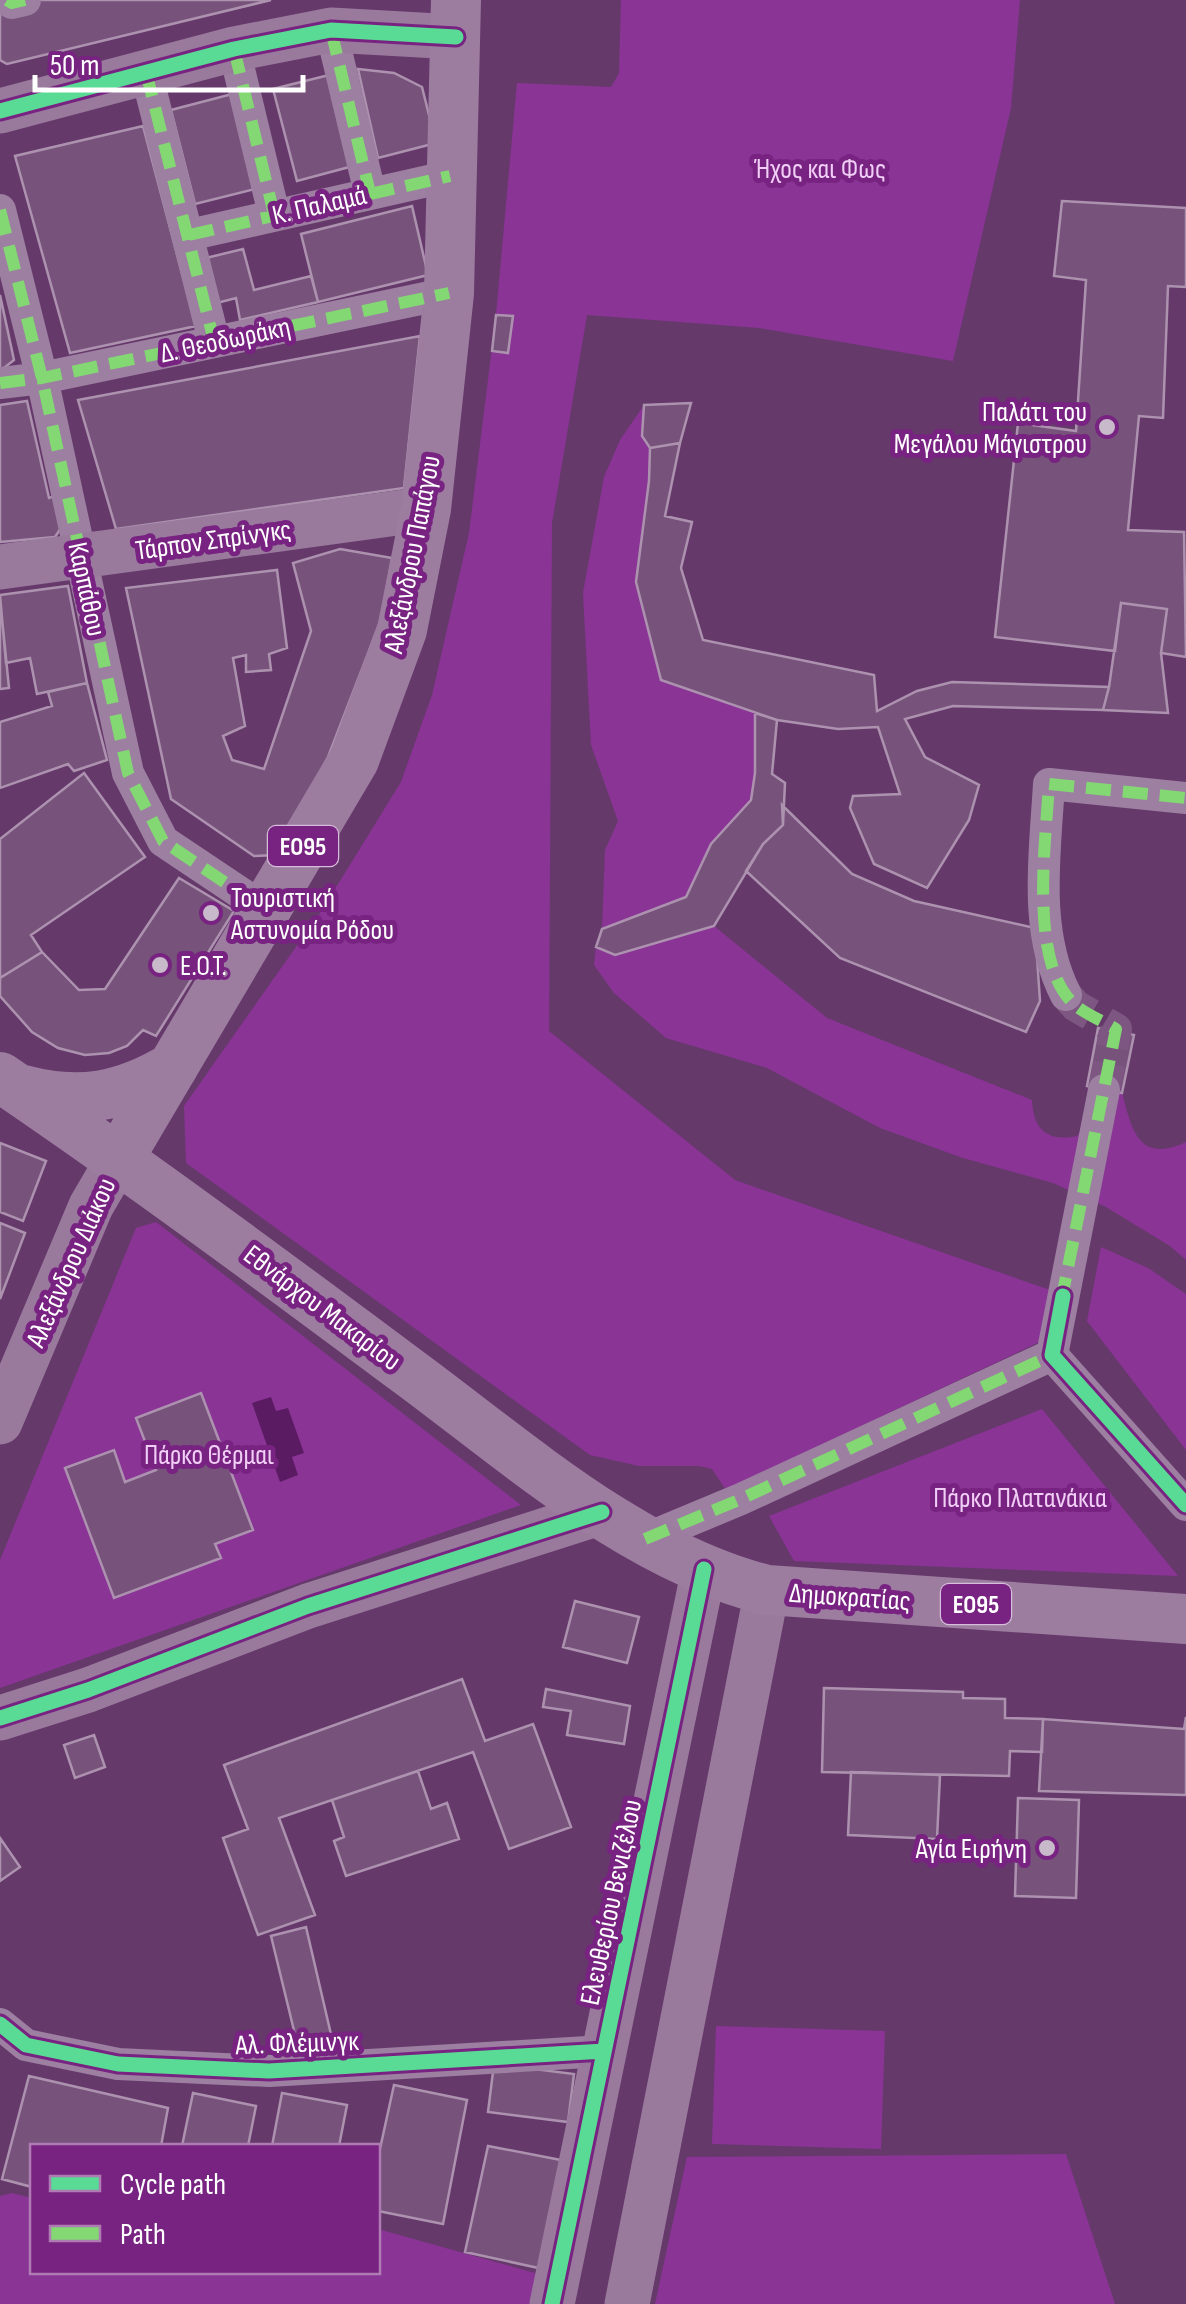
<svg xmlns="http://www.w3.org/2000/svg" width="1186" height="2304" viewBox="0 0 1186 2304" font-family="'Sofia Sans Condensed',sans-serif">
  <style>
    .green { fill: #8a3496 }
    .water { fill: #5b1b62 }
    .building { fill: #77527b; stroke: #ad92b0; stroke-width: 2.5 }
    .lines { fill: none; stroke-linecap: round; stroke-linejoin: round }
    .street-tunnel { stroke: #7d5781; stroke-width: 32; stroke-dasharray: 32 16; stroke-linecap: butt }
    .street { stroke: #9d7fa1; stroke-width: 32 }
    .secondary { stroke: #997a9d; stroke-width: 45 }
    .primary { stroke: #9c7da0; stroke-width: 50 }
    .quiet { stroke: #83d873; stroke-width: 12; stroke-dasharray: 25 12; stroke-linecap: butt }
    .cycleway-casing { stroke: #782381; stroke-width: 21 }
    .cycleway { stroke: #5adb95; stroke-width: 15 }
    .poi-dot { fill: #c9bacb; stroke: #782381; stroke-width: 4 }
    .labels { text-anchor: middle; stroke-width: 10; stroke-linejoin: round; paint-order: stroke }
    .shield { fill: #782381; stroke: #d6bdd9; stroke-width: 2.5 }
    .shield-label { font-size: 25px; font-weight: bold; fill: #fff }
    .park-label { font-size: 28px; fill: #f1cef6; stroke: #782381 }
    .street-label { font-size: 28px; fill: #fff; stroke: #782381 }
    .poi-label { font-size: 28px; fill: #fff; stroke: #782381; text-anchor: end }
  </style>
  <rect width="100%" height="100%" fill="#66396b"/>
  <path class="green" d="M621,0H1020L1011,108L953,361L759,328L587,315L552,523L549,1031L735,1180L1050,1290L1046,1339L797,1456L732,1499L712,1469L699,1466H639L590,1455L186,1163L184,1106L322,910L401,782L432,695L469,533L496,315L517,83L611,87L619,73Z
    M644,405L642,436L650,448L649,481L636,582L661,679L755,713V773L751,800L711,844L686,897L602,929L605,850L618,821L591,745L583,593L604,477L620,440Z
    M714,926L827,1018L1032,1100C1033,1130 1048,1142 1077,1136C1090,1118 1093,1108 1087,1086L1122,1093C1132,1131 1139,1164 1186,1142V1260L1170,1246L1106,1207L1053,1183L963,1158L880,1128L767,1068L666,1038L614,993L594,965L596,947L616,955Z
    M156,1222L521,1505L0,1688V1560L136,1228Z
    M1101,1247L1148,1268L1186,1294V1450L1087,1321Z
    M1042,1409L1178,1576L794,1561L769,1516Z
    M716,2026L885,2031L881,2149L712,2144Z
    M1066,2154L1115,2304H655L687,2157Z
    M12,2193L32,2198V2272H378V2229L542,2275L535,2304H0V2196Z"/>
  <path class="water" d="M271,1397L276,1411L288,1408L304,1453L292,1457L298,1475L280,1482L252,1403Z"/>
  <path class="building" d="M0,0H271L7,64L0,60Z
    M358,69L394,73L422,87L436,143L378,158Z
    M329,75L353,166L297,181L273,89Z
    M236,93L259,188L195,204L171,110Z
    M143,126L196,326L70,353L15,156Z
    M1062,201L1186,208V287L1168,286L1163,418L1139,416L1128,530L1184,532L1186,657L1161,653L1167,609L1121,603L1115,651L995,637L1018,423L1076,431L1086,280L1054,276Z
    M412,206L428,275L318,302L301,234Z
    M243,249L254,290L311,276L318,302L240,320L236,298L217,303L206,258Z
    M0,295L14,360L0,371Z
    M496,315L513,316L508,353L492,351Z
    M420,336L404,488L116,529L78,400Z
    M27,401L49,498L58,495L65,522L55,537L0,542V405Z
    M691,403L680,443L650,448L642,436L644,405Z
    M680,443L665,516L692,522L681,568L703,640L874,675L877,711L917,691L952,682L1109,687L1103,710L953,706L905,719L925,757L979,785L969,820L927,888L874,864L850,808L853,796L900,794L878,727L838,729L777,720L661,680L636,582L649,481L650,448Z
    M340,549L392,558L381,620L328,757L277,855L254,856L171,799L126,588L277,570L287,648L269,654L271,670L246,672V655L233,658L245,726L223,736L232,760L264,769L311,631L293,563Z
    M68,586L87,683L37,694L30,658L6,663L0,595Z
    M0,599L9,688L0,689Z
    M1121,603L1167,609L1161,653L1168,713L1103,710L1109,687Z
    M87,683L107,760L74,771L68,764L0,788V722L52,706L48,692Z
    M755,713L777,720L772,774L785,783L783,825L763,844L714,926L615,955L596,947L602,929L686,897L711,844L751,800L755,773Z
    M84,773L145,857L31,935L42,952L0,978V839Z
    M782,805L852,874L914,901L1035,928L1040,1001L1026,1032L840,958L746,871L763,844L783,825Z
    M179,878L234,911L156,1036L143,1030L127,1046L109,1053L85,1055L58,1048L32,1032L0,996V978L42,952L79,990L105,989Z
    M1098,1028L1134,1035L1122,1093L1087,1086Z
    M0,1143L46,1161L23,1221L0,1212Z
    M0,1223L25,1233L0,1299Z
    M201,1393L253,1530L215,1544L221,1558L114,1598L65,1468L114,1450L125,1482L156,1470L136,1418Z
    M575,1601L639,1617L627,1663L563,1647Z
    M462,1679L485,1741L533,1724L571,1827L509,1849L473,1752L279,1818L315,1915L258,1935L223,1838L248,1829L224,1765Z
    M824,1688L963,1692V1698L1005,1699V1718L1043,1719L1042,1752L1010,1751L1009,1776L822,1772Z
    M546,1689L630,1706L624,1744L567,1735L571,1711L543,1707Z
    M1186,1717V1795L1039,1791L1043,1719L1184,1729Z
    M94,1735L105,1767L75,1778L64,1745Z
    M418,1771L431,1809L447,1803L459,1839L346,1876L334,1841L344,1837L332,1800Z
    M851,1772L940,1775L937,1839L848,1835Z
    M1018,1798L1079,1800L1076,1898L1015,1896Z
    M0,1838L20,1867L0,1881Z
    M306,1927L333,2043L299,2051L271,1936Z
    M494,2064L574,2074L568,2122L488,2112Z
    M29,2076L168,2108L161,2146H32V2187L2,2179Z
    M394,2085L467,2100L443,2224L378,2211V2158Z
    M193,2093L256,2106L248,2146H182Z
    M282,2093L347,2105L339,2146H272Z
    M488,2146L566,2161L543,2269L465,2252Z"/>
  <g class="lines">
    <path class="street-tunnel" d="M1066,995L1076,1006L1116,1029L1104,1090"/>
    <path class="street" d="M7,0L12,3L25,0
      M331,30L370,193
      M234,49L274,214
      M146,72L214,341
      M0,210L42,378L128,773L163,841L266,910
      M189,235L450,176
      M0,383L42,378L449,293
      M1066,995C1033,931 1045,854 1049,784L1186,798
      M1104,1090L1052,1355L1186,1505
      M645,1539L741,1499L1052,1355
      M0,2024L26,2045L118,2064L269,2071L604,2051"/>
    <path class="secondary" d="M0,111L234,49L331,30L456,37
      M0,567L426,509
      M0,1422L91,1206L119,1158
      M0,1718L88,1690L308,1606L602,1512
      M552,2304L704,1569
      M627,2304L767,1590"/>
    <path class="primary" d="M0,1077C138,1171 272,1270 406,1370C515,1450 633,1557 767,1590L1186,1619
      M23,1090C79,1105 123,1097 173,1067
      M119,1158L354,760L402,630L426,509L449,293L456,0"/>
    <path class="quiet" d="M7,0L12,3L25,0
      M331,30L370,193
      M234,49L274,214
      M146,72L214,341
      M0,210L42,378L128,773L163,841L266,910
      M189,235L450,176
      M0,383L42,378L449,293
      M1061,1302L1116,1029C1103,1021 1087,1015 1075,1005C1028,964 1046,841 1049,784L1186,798
      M645,1539L741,1499L1052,1355"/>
    <defs>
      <path id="cycleway" d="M0,111L234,49L331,30L456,37
        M1063,1296L1052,1355L1186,1505
        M0,1718L88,1690L308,1606L602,1512
        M0,2024L26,2045L118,2064L269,2071L604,2051
        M552,2304L704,1569"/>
    </defs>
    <use href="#cycleway" class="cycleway-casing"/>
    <use href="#cycleway" class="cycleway"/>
  </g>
  <g class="poi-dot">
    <circle cx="1107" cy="427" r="10"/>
    <circle cx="211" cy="913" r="10"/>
    <circle cx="160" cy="965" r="10"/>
    <circle cx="1047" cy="1848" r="10"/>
  </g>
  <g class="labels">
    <g class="shield">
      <rect x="268" y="826" width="70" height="40" rx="8"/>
      <rect x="941" y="1584" width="70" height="40" rx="8"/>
    </g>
    <g class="shield-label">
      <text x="303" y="855">ΕΟ95</text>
      <text x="976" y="1613">ΕΟ95</text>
    </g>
    <g class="park-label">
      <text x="820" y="178">Ήχος και Φως</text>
      <text x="209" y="1464">Πάρκο Θέρμαι</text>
      <text x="1020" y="1507">Πάρκο Πλατανάκια</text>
    </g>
    <g class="street-label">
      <text transform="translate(319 204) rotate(-13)" y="10">Κ. Παλαμά</text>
      <text transform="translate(225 339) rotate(-12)" y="10">Δ. Θεοδωράκη</text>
      <text transform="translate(213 539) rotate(-8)" y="10">Τάρπον Σπρίνγκς</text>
      <text transform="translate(411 554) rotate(-79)" y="10">Αλεξάνδρου Παπάγου</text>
      <text transform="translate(88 589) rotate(78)" y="10">Καρπάθου</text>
      <text transform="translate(70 1262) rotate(-66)" y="10">Αλεξάνδρου Διάκου</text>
      <text transform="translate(323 1307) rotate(37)" y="10">Εθνάρχου Μακαρίου</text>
      <text transform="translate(850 1596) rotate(4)" y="10">Δημοκρατίας</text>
      <text transform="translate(610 1902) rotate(-78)" y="10">Ελευθερίου Βενιζέλου</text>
      <text transform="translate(297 2042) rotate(-2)" y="10">Αλ. Φλέμινγκ</text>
    </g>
    <g class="poi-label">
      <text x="1087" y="421">Παλάτι του<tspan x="1087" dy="32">Μεγάλου Μάγιστρου</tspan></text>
      <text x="231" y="907" text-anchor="start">Τουριστική<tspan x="231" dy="32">Αστυνομία Ρόδου</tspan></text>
      <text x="180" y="975" text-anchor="start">Ε.Ο.Τ.</text>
      <text x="1027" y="1858">Αγία Ειρήνη</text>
    </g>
  </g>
  <rect x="30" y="2144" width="350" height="130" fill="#782381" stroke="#ae7bb3" stroke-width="2.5"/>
  <rect x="50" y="2176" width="50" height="15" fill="#5adb95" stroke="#ae7bb3" stroke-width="2.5"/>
  <text x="120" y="2194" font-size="30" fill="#ffffff">Cycle path</text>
  <rect x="50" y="2226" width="50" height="15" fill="#83d873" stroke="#ae7bb3" stroke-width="2.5"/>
  <text x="120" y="2244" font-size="30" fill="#ffffff">Path</text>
  <path d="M35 75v15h268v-15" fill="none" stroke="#ffffff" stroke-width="5"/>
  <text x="50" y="75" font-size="30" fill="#ffffff" stroke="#782381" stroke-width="8" paint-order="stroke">50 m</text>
</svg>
